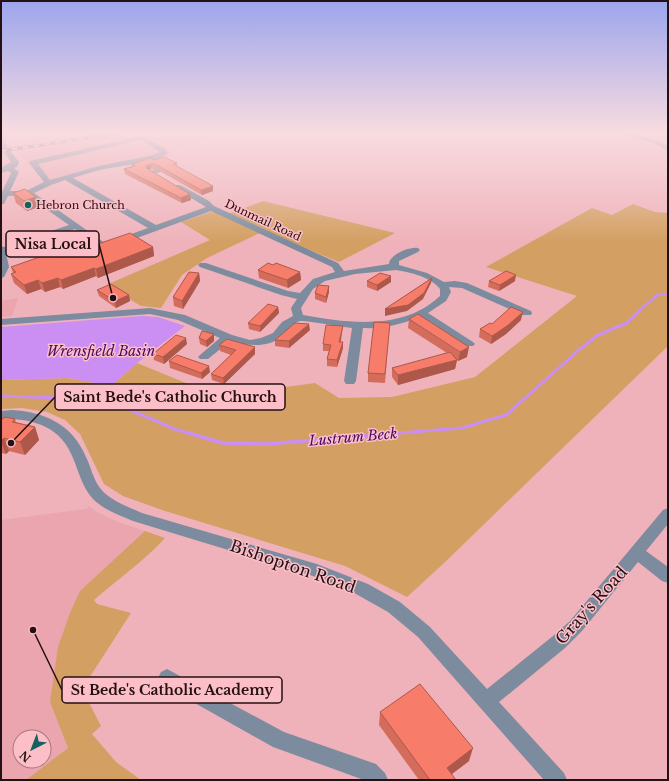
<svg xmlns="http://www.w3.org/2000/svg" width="669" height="781" viewBox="0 0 669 781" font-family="'Libre Baskerville',serif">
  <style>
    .built { fill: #eaa5ae; fill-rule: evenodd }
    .green { fill: #d39f62 }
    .water { fill: #cb8ff4 }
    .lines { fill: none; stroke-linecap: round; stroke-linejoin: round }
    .stream-far2 { stroke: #cb8ff4; stroke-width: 2.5 }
    .stream-far1 { stroke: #cb8ff4; stroke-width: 3 }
    .stream { stroke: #cb8ff4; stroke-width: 3.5 }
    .minor { fill: #7c8c9e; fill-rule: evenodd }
    .rail-casing { stroke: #7f585e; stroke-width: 3 }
    .rail { stroke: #fdbfc7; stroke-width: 2; stroke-dasharray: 5.5; stroke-linecap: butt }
    .wall { fill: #d46c5b }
    .shaded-wall { fill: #ad584a }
    .building { fill: #f77d6a; stroke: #ad584a }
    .poi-dot { fill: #13625e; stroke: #fdbfc7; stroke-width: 1.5 }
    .labels { text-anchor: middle; stroke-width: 3; stroke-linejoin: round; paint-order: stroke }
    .far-poi-label { font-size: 11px; fill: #251013; stroke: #fdbfc7; text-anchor: start }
    .far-street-label { font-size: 11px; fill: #251013; stroke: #fdbfc7 }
    .water-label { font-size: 14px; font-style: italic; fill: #470966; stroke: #fdbfc7 }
    .near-street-label { font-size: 16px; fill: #251013; stroke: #fdbfc7 }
    .leader { fill: none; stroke: #251013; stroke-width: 1.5 }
    .callout-dot { fill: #251013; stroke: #fdbfc7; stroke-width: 1.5 }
    .callout { fill: #fdbfc7; stroke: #251013; stroke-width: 1.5 }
    .callout-label { font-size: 14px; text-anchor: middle; font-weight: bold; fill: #251013 }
  </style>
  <rect width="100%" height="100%" fill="#efb2ba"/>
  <path class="built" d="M98,133H234L170,149L174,155L156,160L114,166L46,183L13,146Z
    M18,298L12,316L1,317V301Z
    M89,506L95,511L118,522L145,531L81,591L50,702L68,748L26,780H1V520L86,509ZM20,737H44V761H20Z"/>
  <path class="green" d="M263,201L395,233L339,262L264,231L207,258L182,275L161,308L141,306L106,285L210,240L181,222L211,212L231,213Z
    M633,204L655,212L668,213V346L443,564L407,597L345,566L165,511L123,496L104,484L80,434L65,420L47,412L22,408L1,409V380L68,378L111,386L137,363L218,396L315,383L339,398L392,397L475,377L577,296L486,267L592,208L612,215Z
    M145,531L165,538C144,561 118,579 94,600L97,604L131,613L82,689L101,726L92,734L116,762L141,780H26L68,748L50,702L58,647L70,613L80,591Z"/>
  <path class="water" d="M142,316L158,317L185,326L137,363L111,386L68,378L1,380V327Z"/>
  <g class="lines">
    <path class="stream-far2" d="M639,311L657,295L668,294"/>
    <path class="stream-far1" d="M1,396L62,398L121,406L177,430L192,434
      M387,434L462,428L506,415L580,349L598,335L627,323L640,310"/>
    <path class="stream" d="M188,433L223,443L268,444L399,433"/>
    <path class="minor" d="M39,133H51L48,135H39Z
      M620,133C636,133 654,138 668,146V151L654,143L621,134Z
      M142,136L165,149L168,153C156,163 117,166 100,170C91,172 82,175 73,178L156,225L206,207L173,187L174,185H180L209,201L214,206L338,263L344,271L389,264C389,255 410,246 418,248L420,250L418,252L399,261V265L427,273L444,282L455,281L467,283L531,311L532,313L531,315H523L462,288L449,287L451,292L446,301L428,313L473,342L475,344L473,346H465L420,317C402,324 383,329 363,328L356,381L354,384H346L344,381L352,328C343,327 304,320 300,321C290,324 288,332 281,337C266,349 247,345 230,341L208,359H200L198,357L200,355L220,338L178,320L150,314L1,325V319L150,308L185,315L232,335L250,340L261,338L273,333L282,322L293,316L291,308L297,299L281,295L200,267L198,265L200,263H206L288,291L300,293L313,279L335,272L332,267L211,211L123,243H117L116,241L117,239L148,228L65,180L51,185L34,193L109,246L108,248H102L75,229L6,253L9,267L4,277L1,278V246L4,247L69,225L26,195L8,196L4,204H1V194L11,173L8,171L1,173V168L11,162L1,147V140L3,141L19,162L17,167L14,168L19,172L10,191H26L44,182L29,163L30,161ZM141,140L160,152L153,155L99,166L50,180L38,164ZM396,270C410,272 431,277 440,289V296C403,331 348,323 303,315L301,308L313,289L325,281L355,274Z
      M158,168L162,170L161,172L146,176L142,174Z
      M12,410C45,412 73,425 86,457C91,467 93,479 100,488C110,501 127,506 142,513L317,564L368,584L400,602L430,627L487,689L553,636L570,621L663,510L668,508V524L646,551L668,567V583L662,581L638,562L582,631L565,648L499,702L564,773L567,780H544L418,637L388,612L356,594L313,576L133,521C119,515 104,510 93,499C82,487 79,472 73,458C61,426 32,418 1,419V411Z
      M167,669L284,732L376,764L385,773L388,780H364L273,747L161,684L158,678L161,672Z"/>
    <defs>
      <path id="rail" d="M1,151L120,133"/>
    </defs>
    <use href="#rail" class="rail-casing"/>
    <use href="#rail" class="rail"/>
  </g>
  <path class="wall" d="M154,160L177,163V166L213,191L202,195L156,169H151L149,170L190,194L191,200L182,203L125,174L124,169L132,166V164Z
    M13,193L39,207L27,211L16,203Z
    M153,247L154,256L98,278L96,276L63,289L60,287L45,292L41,289L27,294L14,283L11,274L13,273L11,267L51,256L60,257Z
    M273,265L300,272L301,280L288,288L259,278L258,270Z
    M199,273L200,281L183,309L174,306L173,297Z
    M391,276V282L377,291L367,287V281Z
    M489,281H515L499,291L488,287Z
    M329,286V292L326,303L315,299V293Z
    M97,290L129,295L130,301L116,308L99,296Z
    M278,307L279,313L260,332L249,329L248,323Z
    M409,319L467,357L458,361L457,360L455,369L398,385L392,377V368L447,353L408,328Z
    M521,320L506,334L491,344L479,337L480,329L492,324Z
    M343,326L342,332L341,342L343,348L337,367L327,366V359L329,351H323V344Z
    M310,330L289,348L275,346V340Z
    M389,332L385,383L368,382V373Z
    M214,334V341L207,347L200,344L199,338Z
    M187,344L164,364L154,360L153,354Z
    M219,345L255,347V354L224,384L212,380L211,374L231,355L220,351Z
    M169,361L210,372L202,379L170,368Z
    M15,419L16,422L35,427L39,440L25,455L9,451L6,454L1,453V420Z
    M380,712L469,761L452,774L456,780H419L379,725Z"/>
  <path class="shaded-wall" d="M150,164L151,169L147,171L146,166Z
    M213,186V191L202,195L201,190Z
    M190,194L191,200L182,203L181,198Z
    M36,197L39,207L27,211L24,201Z
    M153,247L154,256L98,278L96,269Z
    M94,268L96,276L63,289L61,280Z
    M300,272L301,280L288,288L287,280Z
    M199,273L200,281L183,309L182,301Z
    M516,275L515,281L499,291L500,285Z
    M391,276V282L377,291V285Z
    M58,278L60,287L45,292L42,283Z
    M432,278L431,283L423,299L407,311L385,316V309Z
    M38,280L41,289L27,294L24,285Z
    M329,286V292L326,303V297Z
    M129,295L130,301L116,308L115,301Z
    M278,307L279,313L260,332V326Z
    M523,312L521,320L506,334L491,344L492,336Z
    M309,324L310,330L289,348V341Z
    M343,326L342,332L339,348V342Z
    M214,334V341L207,347L206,341Z
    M186,338L187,344L164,364L163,357Z
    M343,342V348L337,367V360Z
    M255,347V354L224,384L223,378Z
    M469,347L467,357L458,361L460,352Z
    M457,360L455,369L398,385V375Z
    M209,366L210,372L202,379L201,373Z
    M35,427L39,440L25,455L20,442Z
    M4,438L9,451L6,454L1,442V441Z
    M473,748L469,761L444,780L447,768Z"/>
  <path class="building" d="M164,157L177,163L173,164L213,186L201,190L155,164H150L146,166V168L190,194L181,198L124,169L135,166L132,164L150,158L154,160Z
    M25,189L36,197L24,201L13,193Z
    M130,233L153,247L96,269L94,268L61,280L58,278L42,283L38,280L24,285L11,274L16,272L11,267L48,254L51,256L56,254L60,257Z
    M268,263L273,265L276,263L300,272L287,280L258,270Z
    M506,271L516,275L500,285L489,281Z
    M189,272L199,273L182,301L173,297Z
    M380,273L391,276L377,285L367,281Z
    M432,278L424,293L408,305L385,309Z
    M111,284L129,295L115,301L97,290Z
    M318,285L329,286L326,297L315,293Z
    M268,304L278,307L260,326L248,323Z
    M511,307L523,312L507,326L492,336L480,329L490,323L492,324Z
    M418,314L469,347L460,352L409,319Z
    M374,322L390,323L385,374L368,373Z
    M295,323L309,324L289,341L275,340Z
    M326,325L343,326L339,342H343L337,360L327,359L331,345L323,344Z
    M202,331L214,334L206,341L199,338Z
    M176,335L186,338L163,357L153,354Z
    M227,339L255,347L223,378L211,374L236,350L219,345Z
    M450,352L457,360L398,375L392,368Z
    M177,355L209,366L201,373L169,361Z
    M5,417L15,419L12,422L35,427L20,442L4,438L1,441V420Z
    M420,684L473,748L447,768L456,780H430L380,712Z"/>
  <linearGradient id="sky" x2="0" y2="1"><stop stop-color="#9ca5ed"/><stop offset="0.55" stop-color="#f8dce0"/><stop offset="1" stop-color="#f8dce0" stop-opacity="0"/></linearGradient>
  <rect width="669" height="242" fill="url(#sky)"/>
  <circle class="poi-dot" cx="28" cy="205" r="4"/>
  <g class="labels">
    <g class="far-poi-label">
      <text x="36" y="209">Hebron Church</text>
    </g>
    <g class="far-street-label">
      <text transform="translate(263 220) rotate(25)" y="4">Dunmail Road</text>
    </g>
    <g class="water-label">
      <text x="101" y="356">Wrensfield Basin</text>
      <text transform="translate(353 437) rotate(-5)" y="5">Lustrum Beck</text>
    </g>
    <g class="near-street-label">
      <text transform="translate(293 566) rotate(19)" y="6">Bishopton Road</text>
      <text transform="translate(591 605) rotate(-48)" y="6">Gray's Road</text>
    </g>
  </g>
  <path class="leader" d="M113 298L99 244M11 443L55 397M33 630L62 690"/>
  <g class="callout-dot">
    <circle cx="113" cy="298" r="4"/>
    <circle cx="11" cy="443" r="4"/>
    <circle cx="33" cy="630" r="4"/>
  </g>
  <g class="callout">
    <rect x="6" y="231" width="93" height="26" rx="4"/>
    <rect x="55" y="384" width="230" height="26" rx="4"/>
    <rect x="62" y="677" width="220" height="26" rx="4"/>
  </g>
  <g class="callout-label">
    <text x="53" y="249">Nisa Local</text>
    <text x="170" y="402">Saint Bede's Catholic Church</text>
    <text x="172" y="695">St Bede's Catholic Academy</text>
  </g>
  <rect width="669" height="781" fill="none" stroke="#251013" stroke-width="4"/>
  <g transform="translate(32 749) rotate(222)"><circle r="19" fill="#fdbfc7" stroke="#a7797f"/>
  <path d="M0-3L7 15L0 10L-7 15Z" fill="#13625e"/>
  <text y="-6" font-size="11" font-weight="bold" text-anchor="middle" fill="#251013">N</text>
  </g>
</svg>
